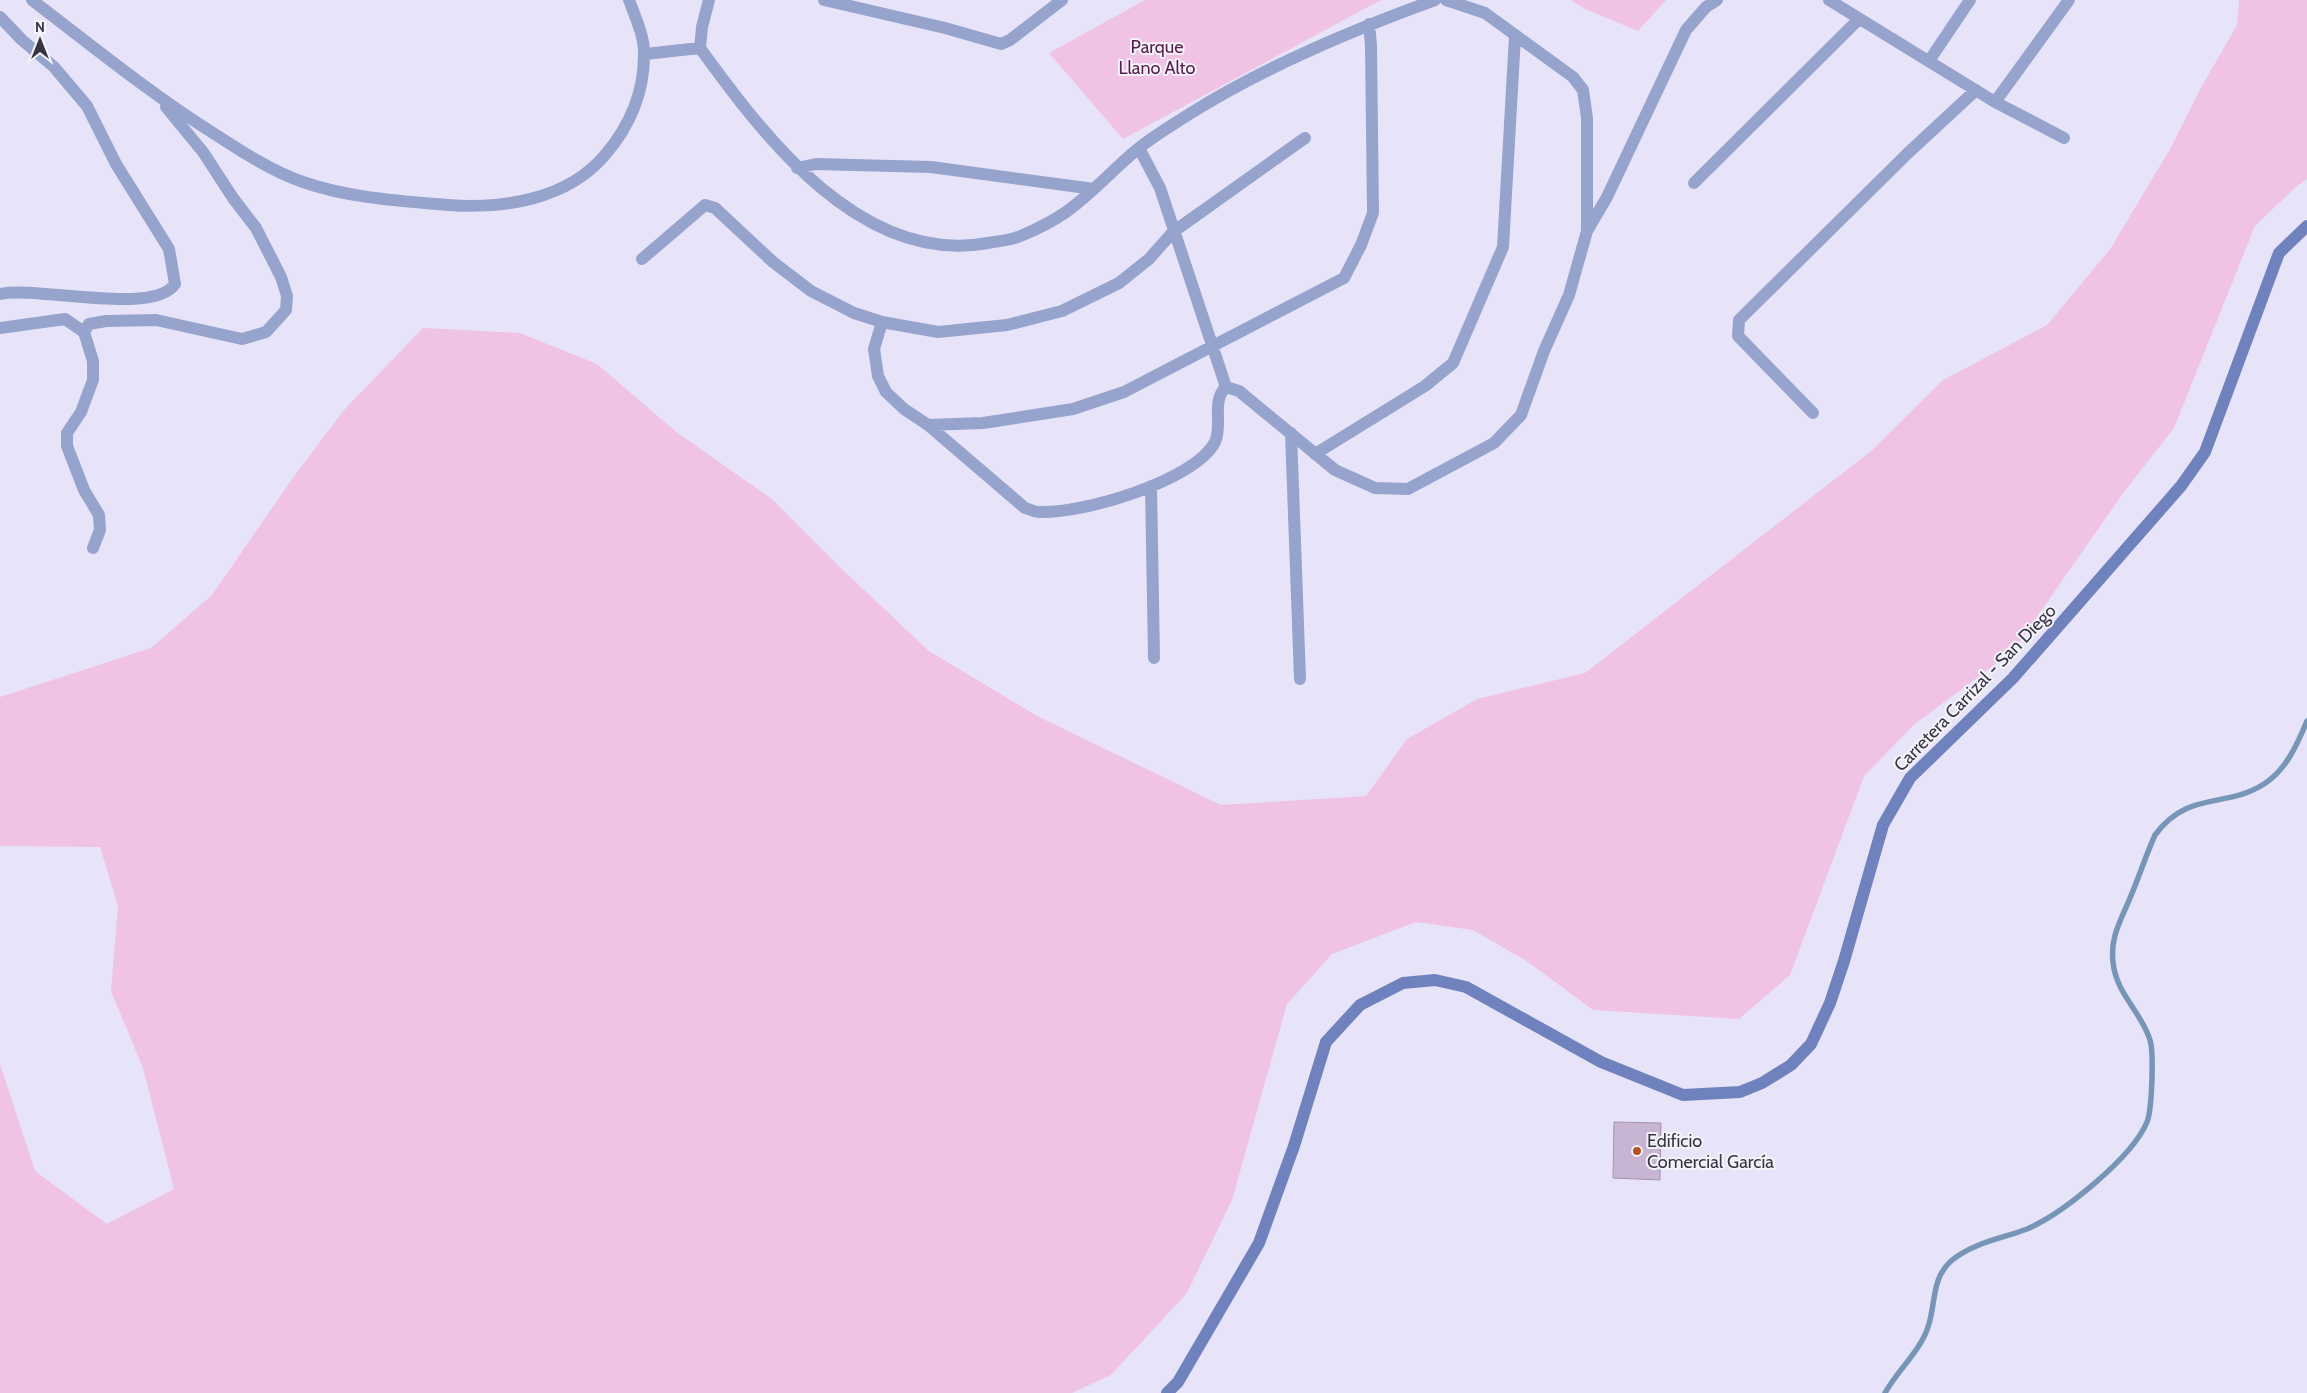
<svg xmlns="http://www.w3.org/2000/svg" width="2307" height="1393" viewBox="0 0 2307 1393" font-family="Cabin,sans-serif">
  <style>
    .green { fill: #f0c2e3 }
    .lines { fill: none; stroke-linecap: round; stroke-linejoin: round }
    .stream { stroke: #7796b7; stroke-width: 5.5 }
    .building { fill: #c8b4d3; stroke: #a693b0 }
    .street { stroke: #96a4cd; stroke-width: 12 }
    .secondary { stroke: #6f82bd; stroke-width: 12 }
    .poi-dot { fill: #b65123; stroke: #f4f3fa; stroke-width: 2 }
    .labels { text-anchor: middle; stroke-width: 4; stroke-linejoin: round; paint-order: stroke }
    .park-label { font-size: 18px; fill: #591e4d; stroke: #f4f3fa }
    .street-label { font-size: 18px; fill: #373543; stroke: #f4f3fa }
    .poi-label { font-size: 18px; fill: #373543; stroke: #f4f3fa; text-anchor: start }
  </style>
  <rect width="100%" height="100%" fill="#e7e4f9"/>
  <path class="green" d="M1145,0H1381L1123,139L1049,53Z
    M1571,0H1666L1638,31L1585,9Z
    M2239,0H2307V179L2297,186L2255,226L2174,428L2124,492L2013,651L1916,723L1864,776L1790,975L1739,1019L1593,1010L1528,962L1473,930L1416,922L1332,954L1287,1004L1232,1200L1187,1293L1111,1375L1072,1393H0V1064L35,1171L107,1224L174,1189L143,1068L111,991L118,906L100,847L0,846V697L151,648L212,595L292,479L344,410L423,328L520,333L597,364L675,431L772,499L845,572L929,651L1039,717L1221,805L1366,796L1407,739L1477,699L1585,673L1870,452L1943,380L2047,325L2111,248L2170,149L2202,86L2237,25Z"/>
  <g class="lines">
    <path class="stream" d="M1885,1393C1897,1371 1921,1350 1928,1327C1936,1304 1931,1279 1951,1261C1974,1242 2001,1239 2027,1229C2062,1214 2132,1158 2147,1122C2152,1110 2154,1052 2150,1040C2141,1011 2116,994 2113,962C2110,937 2121,920 2130,898C2139,877 2146,855 2155,835C2188,790 2225,809 2264,784C2286,770 2297,745 2307,721"/>
  </g>
  <path class="building" d="M1614,1122L1661,1123L1660,1180L1613,1178Z"/>
  <g class="lines">
    <path class="street" d="M32,0C92,46 150,93 213,133C241,151 271,171 303,182C349,198 400,201 448,205C503,209 567,200 605,155C629,127 644,93 644,55C645,38 635,16 629,0
      M709,0L702,27L700,48C765,138 862,266 988,243C999,241 1013,240 1023,235C1037,229 1053,221 1066,212C1093,193 1114,168 1139,148C1155,135 1174,124 1191,113C1266,66 1352,30 1435,0
      M824,0L945,28L1001,44L1010,40L1062,0
      M1829,0L1995,102L2064,138
      M0,17L22,40L54,67L87,106L116,164L169,249L175,284C154,316 37,286 0,294
      M645,54L700,48
      M1929,61L1970,0
      M1995,102L2069,0
      M1139,148L1160,188L1226,387L1239,391L1335,470L1375,488L1408,489L1494,443L1521,415L1544,351L1569,295L1587,231V118L1583,90L1573,77L1485,13L1446,0
      M797,168L816,164L931,167L1094,189
      M1694,183L1859,19
      M1587,231L1607,197L1686,30L1706,7L1717,0
      M642,259L705,205L715,208L773,262L811,291L854,313L882,322L938,332L1007,325L1062,311L1119,283L1149,259L1173,232L1305,138
      M882,322L874,349L878,376L886,392L904,409L928,425L983,423L1073,409L1124,392L1344,278L1361,245L1373,213L1371,45L1369,24
      M0,328L65,319L84,332L93,361V380L81,412L67,433V446L84,490L99,515L100,530L93,548
      M84,332L89,324L106,321L156,320L242,339L266,332L286,310L287,296L281,277L256,228L233,198L203,152L166,107
      M1813,413L1738,336L1739,320L1908,153L1976,90
      M928,425L1025,508C1029,509 1035,512 1039,512C1082,514 1195,481 1215,442C1223,425 1211,401 1226,387
      M1291,433L1300,679
      M1315,454L1425,386L1453,363L1503,247L1515,36
      M1151,486L1154,658"/>
    <path class="secondary" d="M1167,1393L1178,1382L1259,1243L1294,1146L1326,1042L1360,1005L1403,983L1435,980L1466,987L1601,1062L1683,1095L1740,1092L1762,1083L1791,1065L1811,1044L1830,1003L1844,961L1883,825L1910,778L2013,678L2181,486L2205,452L2279,253L2307,226"/>
  </g>
  <circle class="poi-dot" cx="1637" cy="1151" r="5"/>
  <g class="labels">
    <g class="park-label">
      <text x="1157" y="53">Parque<tspan x="1157" dy="21">Llano Alto</tspan></text>
    </g>
    <g class="street-label">
      <text transform="translate(1975 688) rotate(-46)" y="6">Carretera Carrizal - San Diego</text>
    </g>
    <g class="poi-label">
      <text x="1647" y="1147">Edificio<tspan x="1647" dy="21">Comercial García</tspan></text>
    </g>
  </g>
  <g transform="translate(40 40)" stroke="#f4f3fa" stroke-width="4" paint-order="stroke">
  <path d="M0-4L9 19L0 12L-9 19Z" fill="#373543"/>
  <text y="-8" font-size="14" font-weight="bold" text-anchor="middle" fill="#373543">N</text>
  </g>
</svg>
